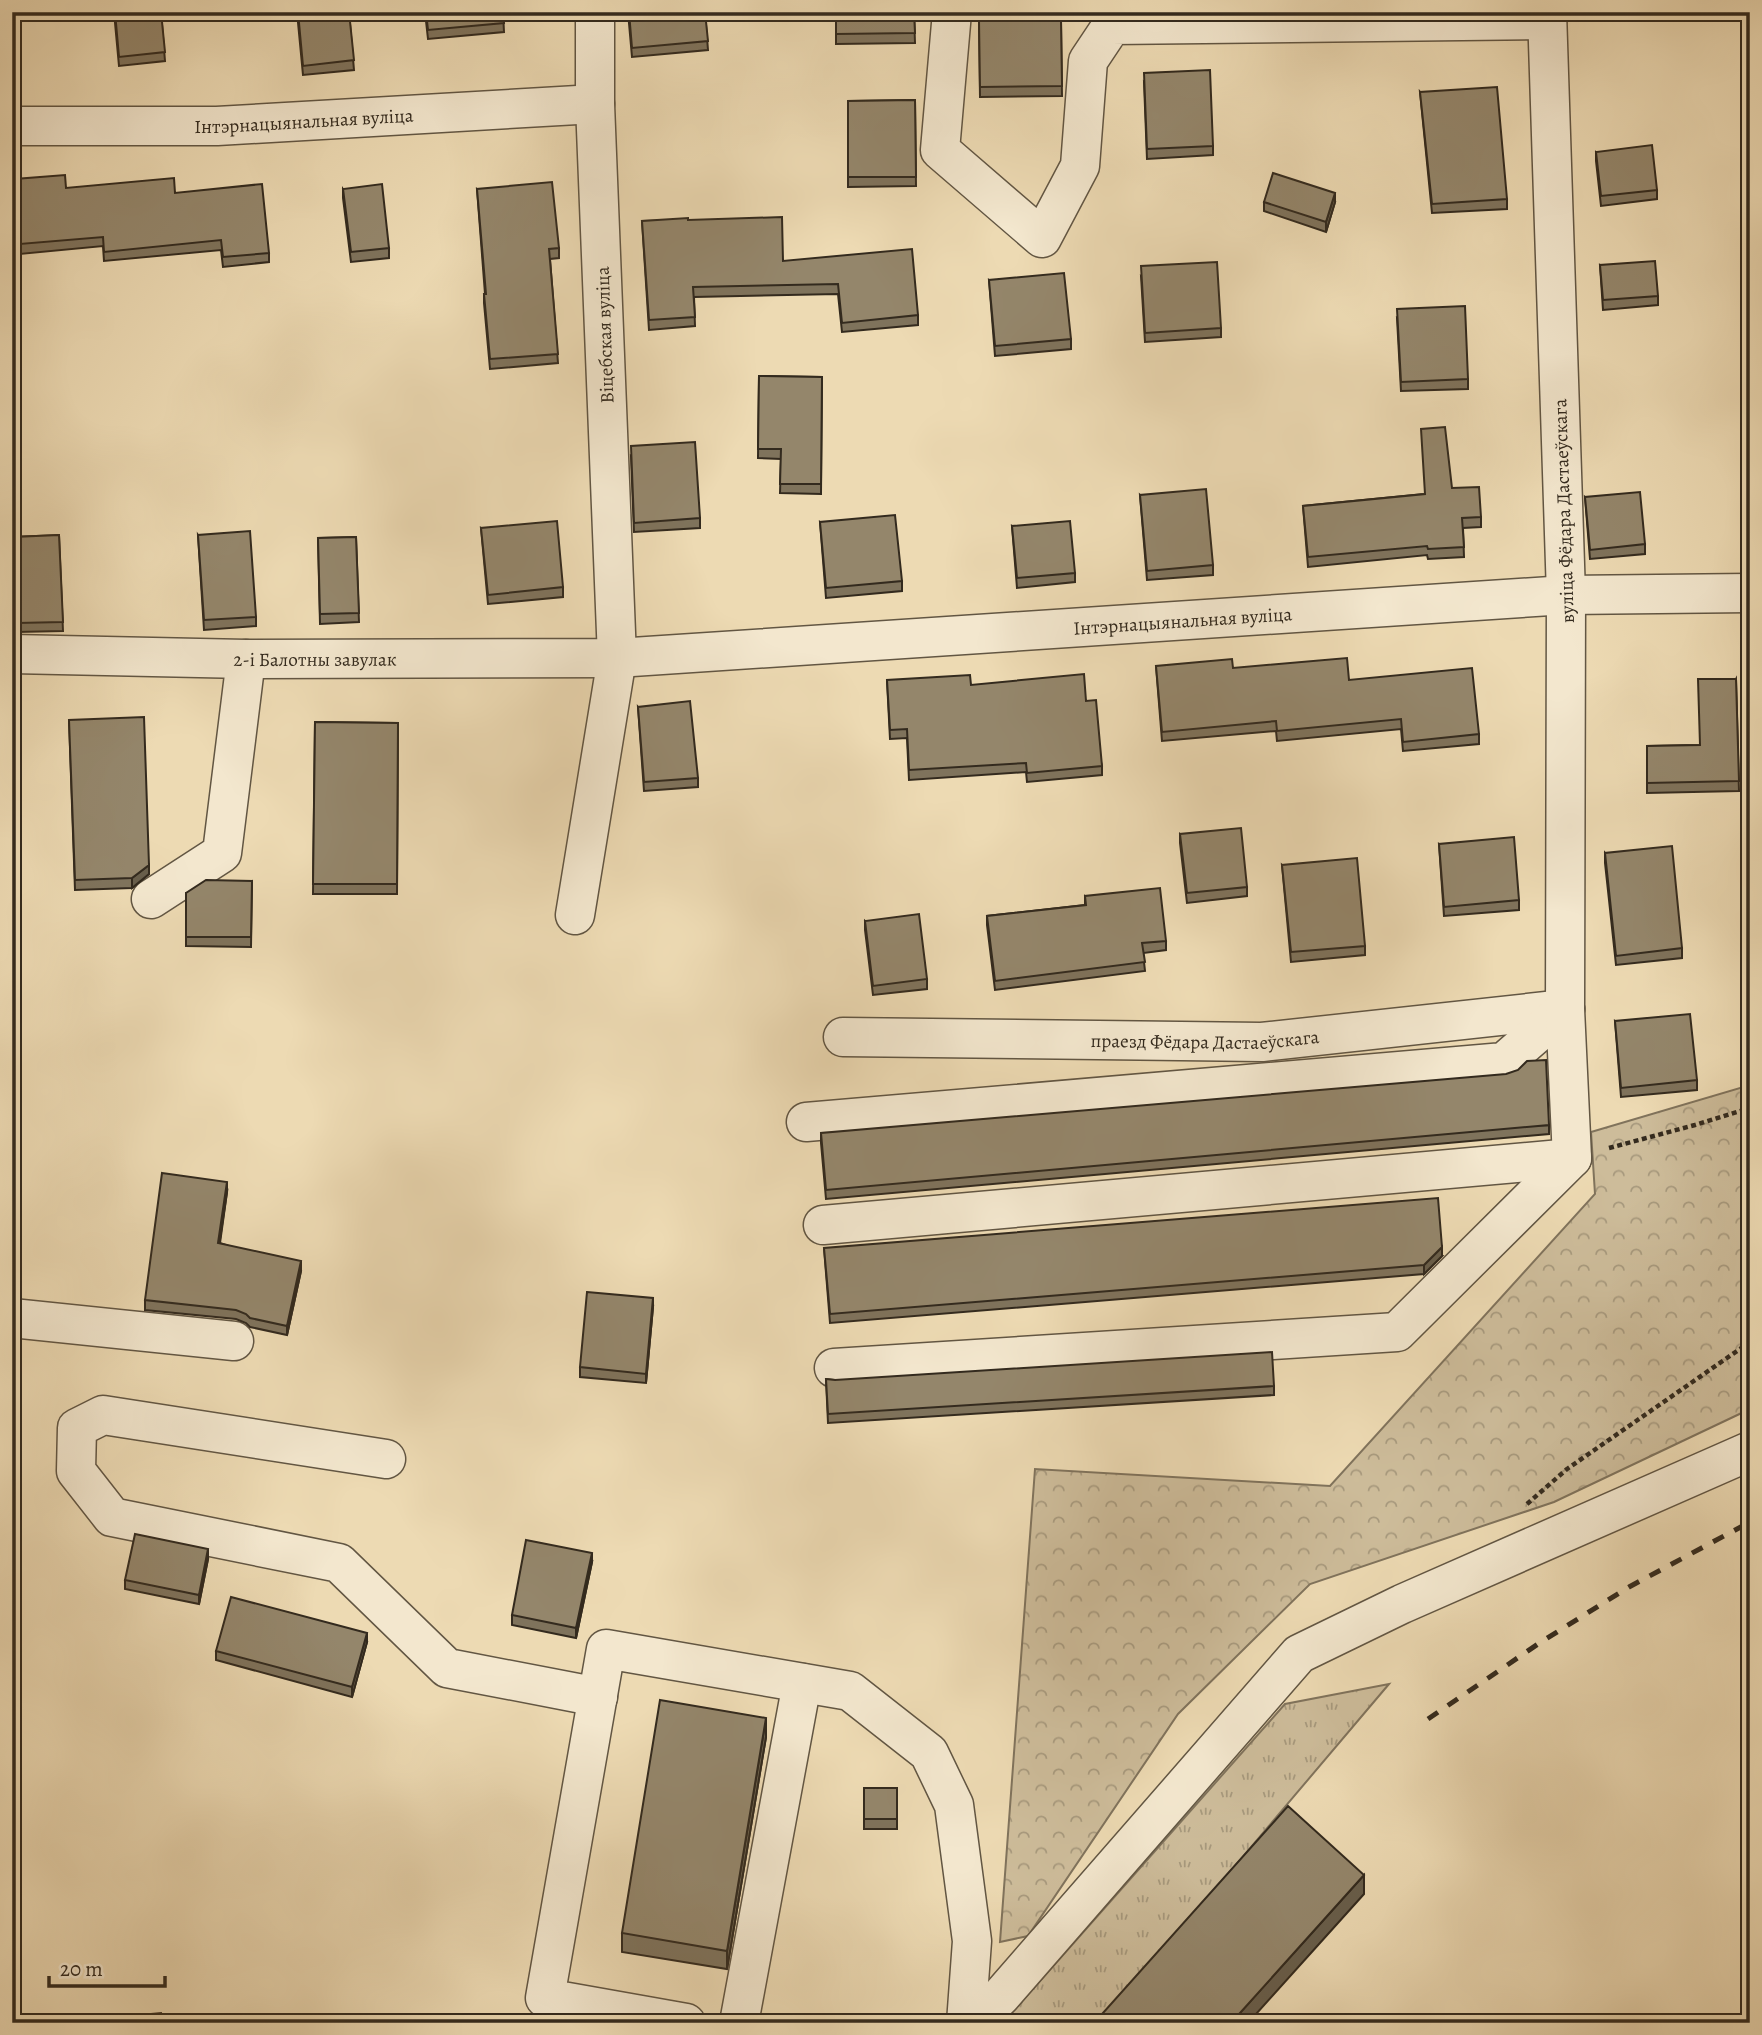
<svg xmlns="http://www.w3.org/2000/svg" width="1762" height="2035" viewBox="0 0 1762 2035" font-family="Alegreya,serif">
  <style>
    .grass { fill: url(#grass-tufts); stroke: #80735c; stroke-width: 2 }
    .forest { fill: url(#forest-crowns); stroke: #80735c; stroke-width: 2 }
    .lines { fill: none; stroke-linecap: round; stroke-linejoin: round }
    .minor-casing { stroke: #625643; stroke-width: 41 }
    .path { stroke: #332a1e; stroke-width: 4.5; stroke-dasharray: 5 3.5; stroke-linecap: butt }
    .minor { stroke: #f3e7ce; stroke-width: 38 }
    .rail { stroke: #332a1e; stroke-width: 5; stroke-dasharray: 12 12; stroke-linecap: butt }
    .wall { fill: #7f735c; stroke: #332a1e; stroke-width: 2 }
    .shaded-wall { fill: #685e4b; stroke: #332a1e; stroke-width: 2 }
    .building { fill: #94866b; stroke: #332a1e; stroke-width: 2 }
    .labels { text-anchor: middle; stroke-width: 6; stroke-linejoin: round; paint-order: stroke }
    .street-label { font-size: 19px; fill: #332a1e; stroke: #f3e7ce }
  </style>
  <defs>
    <pattern id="grass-tufts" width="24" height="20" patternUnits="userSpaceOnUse" patternTransform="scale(1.75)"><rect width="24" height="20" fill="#cdbc9a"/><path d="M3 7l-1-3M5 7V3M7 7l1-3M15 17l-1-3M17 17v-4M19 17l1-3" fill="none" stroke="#a7997d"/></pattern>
    <pattern id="forest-crowns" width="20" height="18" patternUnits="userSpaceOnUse" patternTransform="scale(1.75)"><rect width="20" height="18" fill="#cdbc9a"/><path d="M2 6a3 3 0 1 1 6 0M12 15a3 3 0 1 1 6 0" fill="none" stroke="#a7997d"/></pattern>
  </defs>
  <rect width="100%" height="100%" fill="#eddab3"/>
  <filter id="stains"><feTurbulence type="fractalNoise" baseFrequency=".00286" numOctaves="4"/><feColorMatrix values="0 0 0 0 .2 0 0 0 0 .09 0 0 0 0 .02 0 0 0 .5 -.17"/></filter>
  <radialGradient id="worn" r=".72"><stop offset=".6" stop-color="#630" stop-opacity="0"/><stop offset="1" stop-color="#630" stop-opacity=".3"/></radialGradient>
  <path class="grass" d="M1389,1684L1102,2023H1003L1285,1704Z"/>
  <path class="forest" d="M1750,1085V1409L1554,1502L1310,1584L1178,1714L1028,1936L1000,1942L1035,1469L1330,1486L1595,1194L1591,1132Z"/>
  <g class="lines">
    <defs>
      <g id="minor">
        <path d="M952,12L940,150L1042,238L1080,166L1088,61L1112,25L1547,20"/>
        <path id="s1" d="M12,126H217L595,104"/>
        <path id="s2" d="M12,654L246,659L617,658L1566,595L1750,593"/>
        <path d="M151,899L222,853L246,659"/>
        <path d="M575,915L617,658L595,104V12"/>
        <path id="s3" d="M843,1037L1262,1042L1565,1009"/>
        <path d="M806,1122L1504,1062L1565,1009"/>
        <path d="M823,1225L1572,1158"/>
        <path d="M12,1318L234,1341"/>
        <path d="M834,1368L1397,1332L1572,1158L1565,1009L1566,595L1547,12"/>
        <path d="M386,1459L103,1415L77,1428L76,1471L112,1517L339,1563L447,1668L598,1697"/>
        <path d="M686,2023L545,1998L606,1649L850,1691L929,1753L954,1805L972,1941L966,2023"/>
        <path d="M739,2023L802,1683"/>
        <path d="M973,2023L1001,1996L1299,1654L1402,1604L1750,1451"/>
      </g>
    </defs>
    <use href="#minor" class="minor-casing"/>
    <path class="path" d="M1609,1148L1695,1125L1750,1108
      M1527,1504L1567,1469L1750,1342"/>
    <use href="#minor" class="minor"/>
    <path class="rail" d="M1428,1719L1541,1642L1629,1587L1750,1522"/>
  </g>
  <path class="wall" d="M114,12H161L165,61L119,66Z
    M297,12H349L354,70L303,75Z
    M425,12H503L504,32L428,39Z
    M628,12H705L708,50L632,57Z
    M836,12H914L915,43L836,44Z
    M979,21H1061L1062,96L980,97Z
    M1144,82L1213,146V155L1147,159Z
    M1420,92L1507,199V209L1432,213Z
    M915,100L916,186L848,187V101Z
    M1596,152L1657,190V199L1601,206L1596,161Z
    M15,179L66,188L175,193L269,253V262L223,267L221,250L104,261L103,246L20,254Z
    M343,189L389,248V258L351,262L343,198Z
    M477,189L559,248V258L550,259L558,363L490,369L484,303V294H485Z
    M1264,202H1335L1326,232L1264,211Z
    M688,220L783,261L918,315V325L842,332L838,294L694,297L695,326L649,330L642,221Z
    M1600,265L1658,296V305L1603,310Z
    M1141,276L1221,328V337L1145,342Z
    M989,280L1071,339V349L995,356Z
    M1397,318L1468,379V389L1401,391Z
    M759,376L822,377L821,494L780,493L781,459L758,458Z
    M631,456L700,518V528L634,532Z
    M1452,488L1481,517V527L1463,528L1464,557L1428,559L1427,555L1308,567L1303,506L1424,494Z
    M1140,495L1213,565V575L1147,580Z
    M1585,497L1645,544V554L1590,559Z
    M820,522L902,581V591L826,598Z
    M1012,526L1075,573V582L1017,588Z
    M481,528L563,587V597L488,604Z
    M59,535L63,631L17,632L13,537Z
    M198,535L256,617V626L204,630Z
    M356,537L359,622L320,624L318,538Z
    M1156,666L1233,668L1349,680L1479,734V744L1403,751L1401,729L1277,741L1276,731L1162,741Z
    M1736,679L1739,791L1647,793V746L1700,745Z
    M887,680L971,685L1086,701L1102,766V775L1027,782L1026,772L909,780L907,738L890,739Z
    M638,707L698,778V787L644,791Z
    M69,720L149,874L132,888L75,890Z
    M315,722L398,723L397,894H313Z
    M1180,834L1247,887V896L1187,903L1180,843Z
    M1439,844L1519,900V910L1444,916Z
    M1605,853L1682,948V958L1616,965L1605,863Z
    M1282,865L1365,946V955L1291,962Z
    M252,881L251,947L186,946V893Z
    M1085,896L1166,941V950L1143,953L1145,971L995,990L987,925V916L1085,905Z
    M865,921L927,979V989L873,995L865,930Z
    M1615,1021L1697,1080V1090L1621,1097Z
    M1549,1125V1134L826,1199L821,1143V1133Z
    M227,1192L220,1243L301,1271L287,1335L250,1327L246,1323L236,1319L145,1310V1300Z
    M824,1248L1442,1256L1424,1274L830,1323Z
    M653,1307L646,1383L580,1377V1367Z
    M826,1379L835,1380L1274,1386V1395L828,1423Z
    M208,1559L199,1604L125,1589V1580Z
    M592,1562L576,1638L512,1625V1615Z
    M367,1642L352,1697L216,1660V1651Z
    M766,1737L727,1969L622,1952V1933Z
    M864,1788H897V1829H864Z"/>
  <path class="shaded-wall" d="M1335,193V202L1326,232V222Z
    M149,865V874L132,888V878Z
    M227,1182V1192L218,1253V1243Z
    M1442,1247V1256L1424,1274V1265Z
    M301,1261V1271L287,1335V1326Z
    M653,1298V1307L646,1383V1374Z
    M208,1549V1559L199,1604V1595Z
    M592,1553V1562L576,1638V1628Z
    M367,1633V1642L352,1697V1687Z
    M766,1718V1737L727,1969V1951Z
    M1364,1875V1894L1248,2023H1231Z"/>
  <path class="building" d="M115,12H161L165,52L119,57Z
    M298,12H349L354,60L303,66Z
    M426,12H503L504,23L428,30Z
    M629,12H705L708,41L632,48Z
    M836,12H914L915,33L836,34Z
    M979,21H1061L1062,86L980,87Z
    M1210,70L1213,146L1147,149L1144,73Z
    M1497,87L1507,199L1432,204L1420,92Z
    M915,100L916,177H848V101Z
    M1652,145L1657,190L1601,196L1596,152Z
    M1273,173L1335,193L1326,222L1264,202Z
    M65,175L66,188L174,178L175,193L262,184L269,253L223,257L221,240L104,252L103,237L20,244L15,179Z
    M552,182L559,248L549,249L558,354L490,359L484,294H486L477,189Z
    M382,184L389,248L351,252L343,189Z
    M782,217L783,261L912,249L918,315L842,323L838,284L693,287L695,317L649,320L642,221L688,218V220Z
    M1655,261L1658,296L1603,300L1600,265Z
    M1217,262L1221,328L1145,333L1141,266Z
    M1064,273L1071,339L995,346L989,280Z
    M1465,306L1468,379L1401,382L1397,309Z
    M759,376L822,377L821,484H780L781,449H758Z
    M1445,427L1452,488L1479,487L1481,517L1462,518L1464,547L1428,549L1427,546L1308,557L1303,506L1425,494L1421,429Z
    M695,442L700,518L634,523L631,446Z
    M1206,489L1213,565L1147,571L1140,495Z
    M1640,492L1645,544L1590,550L1585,497Z
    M895,515L902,581L826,588L820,522Z
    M557,521L563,587L488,595L481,528Z
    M1070,521L1075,573L1017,578L1012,526Z
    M250,531L256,617L204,620L198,535Z
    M59,535L63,622L17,623L13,537Z
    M356,537L359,613L320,614L318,538Z
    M1347,658L1349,680L1472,668L1479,734L1403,742L1401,719L1277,731L1276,721L1162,732L1156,666L1232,659L1233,668Z
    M1084,674L1086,701L1096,700L1102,766L1027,773L1026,763L909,770L907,729L890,730L887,680L970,675L971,685Z
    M1698,679H1736L1739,781L1647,783V746L1700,745Z
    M690,701L698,778L644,782L638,707Z
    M144,717L149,865L132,878L75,880L69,720Z
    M315,722L398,723L397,884H313Z
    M1241,828L1247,887L1187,893L1180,834Z
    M1514,837L1519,900L1444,907L1439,844Z
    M1672,846L1682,948L1616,956L1605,853Z
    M1357,858L1365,946L1291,952L1282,865Z
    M206,880L252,881L251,937H186V893Z
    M1160,888L1166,941L1142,943L1145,962L995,981L987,916L1086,905L1085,896Z
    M919,914L927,979L873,986L865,921Z
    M1690,1014L1697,1080L1621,1088L1615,1021Z
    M1546,1060L1549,1125L826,1190L821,1133L1506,1074L1518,1070L1527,1061Z
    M162,1173L227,1182L218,1243L301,1261L287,1326L250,1318L246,1314L236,1310L145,1300Z
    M1438,1198L1442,1247L1424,1265L830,1314L824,1248Z
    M587,1292L653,1298L646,1374L580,1367Z
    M1272,1352L1274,1386L828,1414L826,1379L835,1380Z
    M135,1534L208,1549L199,1595L125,1580Z
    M526,1540L592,1553L576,1628L512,1615Z
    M231,1597L367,1633L352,1687L216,1651Z
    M660,1700L766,1718L727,1951L622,1933Z
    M864,1788H897V1819H864Z
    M1288,1806L1364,1875L1231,2023H1094Z
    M161,2013L162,2023H85V2020Z"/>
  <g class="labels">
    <g class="street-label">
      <text dy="7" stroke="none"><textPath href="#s1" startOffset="292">Інтэрнацыянальная вуліца</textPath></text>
      <text transform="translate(604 335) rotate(-92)" y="7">Віцебская вуліца</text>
      <text transform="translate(1563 511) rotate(-92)" y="7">вуліца Фёдара Дастаеўскага</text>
      <text dy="7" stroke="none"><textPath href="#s2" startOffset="1172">Інтэрнацыянальная вуліца</textPath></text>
      <text dy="7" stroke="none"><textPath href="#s2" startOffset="303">2-і Балотны завулак</textPath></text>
      <text dy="7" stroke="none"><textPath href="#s3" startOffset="362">праезд Фёдара Дастаеўскага</textPath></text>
    </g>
  </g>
  <rect width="1762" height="2035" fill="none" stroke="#eddab3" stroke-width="42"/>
  <rect x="14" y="14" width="1734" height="2007" fill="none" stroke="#332a1e" stroke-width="3.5"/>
  <rect x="21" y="21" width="1720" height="1993" fill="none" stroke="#332a1e" stroke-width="2"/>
  <path d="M49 1976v10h116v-10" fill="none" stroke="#332a1e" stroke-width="3.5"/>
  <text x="60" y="1976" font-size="21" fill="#332a1e" stroke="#f3e7ce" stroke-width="5" paint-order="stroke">20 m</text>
  <rect width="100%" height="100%" filter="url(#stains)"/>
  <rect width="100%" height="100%" fill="url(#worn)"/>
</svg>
